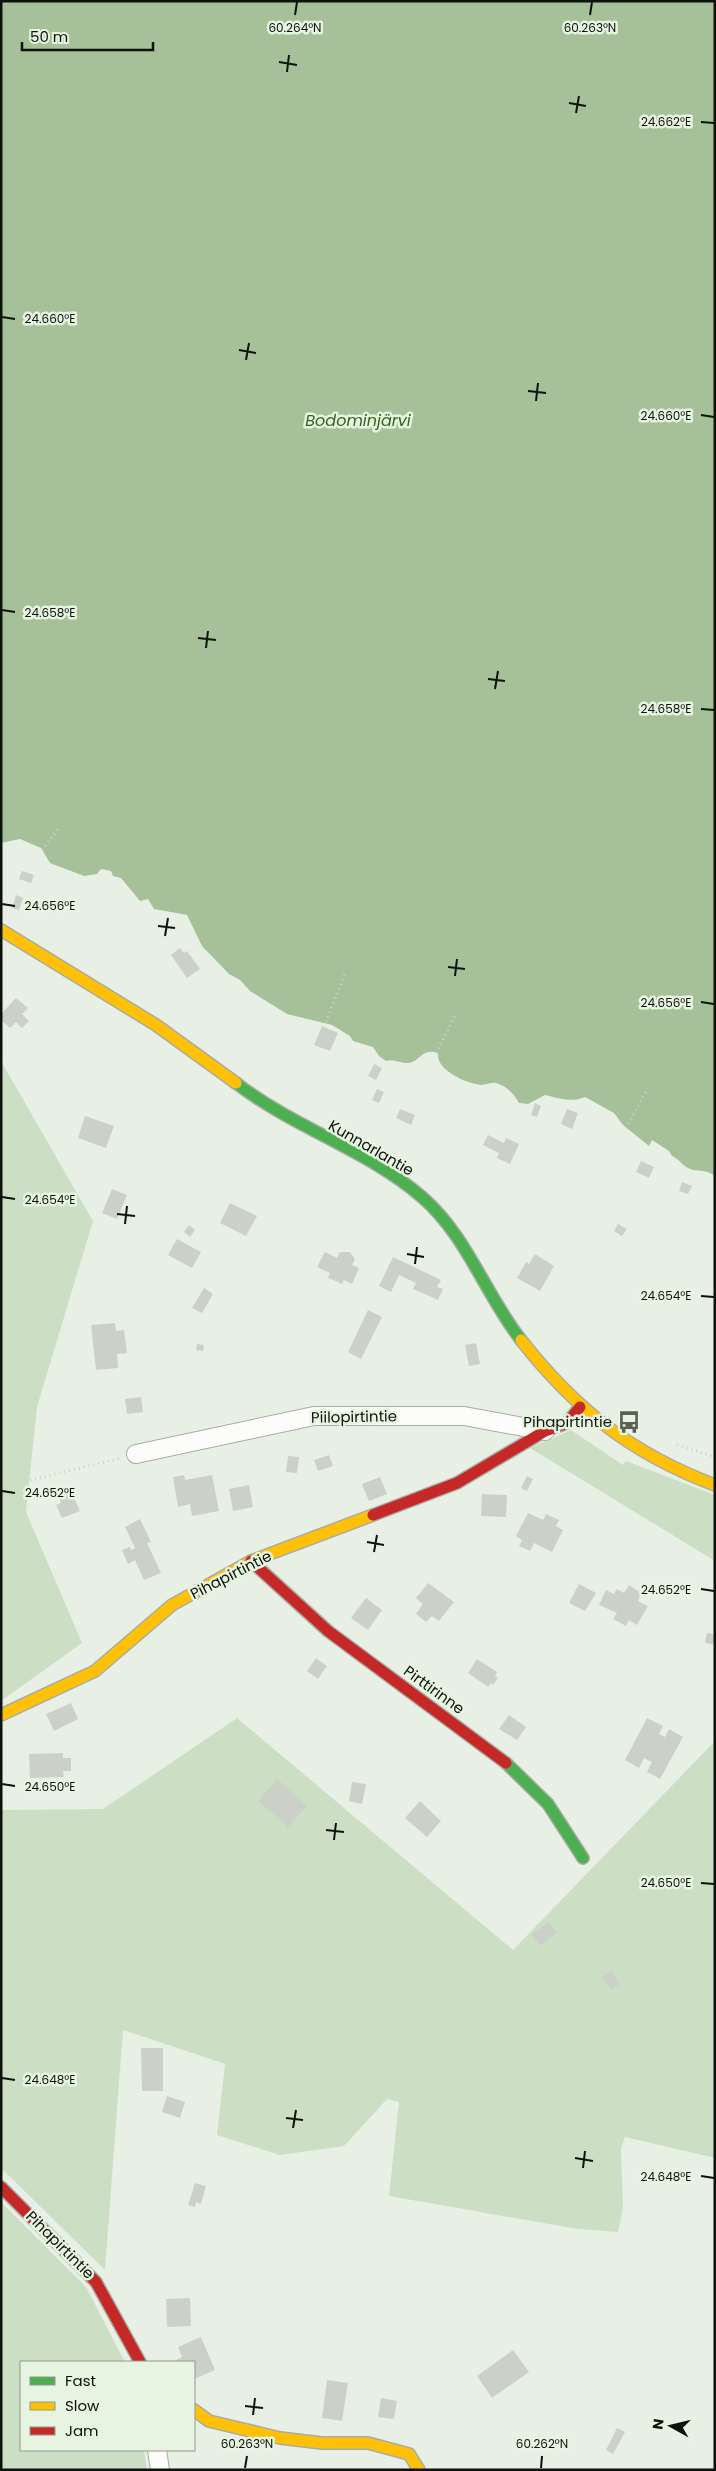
<svg xmlns="http://www.w3.org/2000/svg" width="716" height="2471" viewBox="0 0 716 2471" font-family="Poppins,sans-serif">
  <style>
    .green { fill: #ccdfc5 }
    .water { fill: #a6c199 }
    .building { fill: #cbd1c8 }
    .lines { fill: none; stroke-linecap: round; stroke-linejoin: round }
    .street-casing { stroke: #a7aca4; stroke-width: 20 }
    .fast-casing { stroke: #a7aca4; stroke-width: 14 }
    .slow-casing { stroke: #a7aca4; stroke-width: 14 }
    .jam-casing { stroke: #a7aca4; stroke-width: 14 }
    .path { stroke: #ced0cd; stroke-width: 3; stroke-dasharray: 1 4; stroke-linecap: butt }
    .street { stroke: #fcfdfb; stroke-width: 18 }
    .fast { stroke: #4caf50; stroke-width: 11 }
    .slow { stroke: #ffc107; stroke-width: 11 }
    .jam { stroke: #c62828; stroke-width: 11 }
    .ticks { fill: none; stroke: #0e120c; stroke-width: 2 }
    .labels { text-anchor: middle; stroke-width: 5; stroke-linejoin: round; paint-order: stroke }
    .street-label { font-size: 15px; fill: #0e120c; stroke: #e7f4e1 }
    .poi-label { font-size: 15px; fill: #0e120c; stroke: #e7f4e1; text-anchor: end }
    .water-label { font-size: 16px; font-style: italic; fill: #366319; stroke: #e7f4e1 }
    .ticks-label { font-size: 12px; text-anchor: middle; fill: #0e120c; stroke: #e7f4e1; stroke-width: 5; stroke-linejoin: round; paint-order: stroke }
  </style>
  <rect width="100%" height="100%" fill="#e8f0e5"/>
  <path class="green" d="M1,1061L93,1221L37,1407L26,1512L82,1643L1,1701Z
    M571,1430L623,1465L626,1461L715,1495V1561L530,1448Z
    M237,1718L513,1950L715,1741V2158L625,2137L621,2148L623,2208L618,2232L578,2229L389,2196L399,2102L387,2099L344,2146L280,2155L217,2135L225,2064L123,2030L105,2270L1,2168V1810L103,1809Z
    M1,2202L86,2287L125,2362H21V2450H144L147,2470H1Z"/>
  <path class="water" d="M1,1H715V1176C704,1168 698,1173 688,1168C682,1165 679,1159 672,1156L669,1151L652,1140L649,1146L623,1125L614,1113L585,1097C571,1103 559,1098 545,1095L528,1104L519,1103C514,1094 507,1086 496,1083C492,1082 486,1085 481,1085C467,1083 436,1071 438,1053C421,1048 422,1060 409,1063C401,1064 394,1058 386,1061L379,1056L373,1047L353,1041L350,1036L332,1025L287,1014L250,991L240,980L229,974L202,946L187,915L154,909L148,899L140,901L121,878L113,876L111,871L101,869L97,874L84,876L50,863L41,848L20,839L1,843Z"/>
  <path class="building" d="M22,871L34,875L31,883L19,879Z
    M16,895L23,898L19,910L12,908Z
    M180,948L184,953L187,951L200,969L187,978L171,955Z
    M16,998L28,1008L22,1014L29,1021L22,1028L16,1022L10,1028L1,1020V1014Z
    M322,1026L338,1033L330,1051L314,1045Z
    M374,1064L382,1068L376,1080L368,1076Z
    M377,1089L384,1092L379,1103L372,1100Z
    M535,1103L541,1106L537,1117L531,1115Z
    M400,1109L415,1115L411,1125L396,1118Z
    M567,1109L578,1113L572,1129L561,1124Z
    M85,1116L114,1126L106,1148L78,1138Z
    M488,1135L504,1143L506,1138L519,1144L510,1164L497,1158L499,1153L483,1145Z
    M641,1161L654,1167L649,1178L636,1172Z
    M682,1182L692,1186L688,1194L679,1191Z
    M112,1189L127,1195L117,1219L102,1213Z
    M230,1203L257,1216L246,1236L220,1223Z
    M618,1224L627,1229L622,1236L614,1231Z
    M189,1225L195,1230L190,1237L184,1232Z
    M177,1239L201,1252L192,1268L168,1255Z
    M325,1252L337,1258L340,1252H350L355,1259L352,1265L359,1268L352,1284L344,1280L342,1284L328,1278L330,1273L317,1267Z
    M535,1254L554,1266L540,1291L517,1278L526,1262L529,1264Z
    M393,1257L441,1280L437,1287L443,1289L438,1300L413,1289L416,1283L399,1275L391,1292L379,1286Z
    M204,1288L213,1294L202,1313L192,1308Z
    M368,1310L382,1317L361,1359L348,1352Z
    M115,1323L116,1331L124,1330L127,1353L117,1354L118,1368L96,1370L91,1325Z
    M476,1343L480,1364L469,1366L465,1345Z
    M197,1344L204,1345L203,1351L196,1350Z
    M141,1397L143,1412L127,1414L125,1399Z
    M329,1455L333,1466L318,1471L314,1460Z
    M288,1456L299,1457L297,1473L286,1472Z
    M184,1475L185,1480L212,1475L219,1511L192,1516L190,1504L178,1507L173,1477Z
    M527,1476L533,1479L527,1491L521,1488Z
    M380,1477L387,1494L369,1501L362,1484Z
    M249,1485L253,1507L233,1511L229,1489Z
    M72,1493L80,1511L62,1518L56,1505L61,1503L59,1499Z
    M482,1494L507,1495L506,1517L481,1516Z
    M528,1513L543,1520L546,1514L559,1520L556,1526L563,1530L552,1552L534,1543L530,1551L519,1546L522,1540L516,1536Z
    M140,1519L151,1542L147,1543L161,1573L144,1580L135,1560L128,1564L122,1550L130,1547L131,1550L135,1548L125,1527Z
    M428,1583L454,1602L439,1621L432,1616L426,1622L416,1614L423,1604L416,1598Z
    M579,1584L596,1593L585,1611L569,1603Z
    M629,1585L641,1593L638,1601L648,1606L637,1625L629,1620L626,1626L613,1619L617,1613L599,1605L606,1590L614,1594L617,1589L624,1593Z
    M366,1598L382,1610L368,1630L351,1618Z
    M707,1633L715,1634V1645L705,1643Z
    M316,1658L327,1666L318,1679L307,1671Z
    M477,1659L497,1672L495,1676L498,1678L493,1685L491,1683L488,1687L468,1673Z
    M71,1703L78,1719L54,1731L46,1714Z
    M509,1715L526,1727L517,1740L499,1729Z
    M647,1718L663,1726L659,1734L665,1737L669,1729L683,1737L660,1779L647,1772L652,1762L644,1758L639,1768L625,1760Z
    M63,1753V1758H71V1771H63L64,1777L30,1778L29,1754Z
    M277,1779L307,1806L288,1827L258,1801Z
    M352,1782L366,1784L362,1804L349,1801Z
    M420,1801L441,1821L427,1837L405,1818Z
    M549,1922L557,1933L540,1946L532,1934Z
    M611,1971L620,1984L612,1989L601,1978Z
    M141,2048H163V2091H142Z
    M167,2096L185,2102L180,2118L162,2112Z
    M195,2183L206,2186L201,2204L196,2202L195,2207L188,2205Z
    M190,2298L191,2326L167,2327L166,2299Z
    M201,2337L215,2370L194,2379V2362L174,2361L182,2357L178,2347Z
    M513,2350L529,2372L492,2398L477,2376Z
    M327,2380L348,2383L342,2421L322,2418Z
    M381,2398L397,2401L394,2419L378,2417Z
    M617,2428L625,2432L613,2454L606,2450Z"/>
  <g class="lines">
    <defs>
      <path id="street" d="M136,1454L314,1416H464L545,1431
        M157,2450L160,2470"/>
      <path id="fast" d="M236,1083C294,1128 368,1150 422,1197C467,1236 485,1294 521,1340
        M506,1763L548,1804L583,1858"/>
      <path id="slow" d="M1,930L156,1025L236,1083
        M521,1340C575,1409 632,1454 715,1485
        M1,1715L95,1671L172,1605L251,1561L373,1515
        M194,2410L209,2421L280,2438L322,2443H368L409,2454L419,2470"/>
      <path id="jam" d="M373,1515L457,1483L545,1431L567,1423L580,1407
        M251,1561L328,1631L506,1763
        M1,2187L96,2282L140,2362"/>
    </defs>
    <use href="#street" class="street-casing"/>
    <use href="#fast" class="fast-casing"/>
    <use href="#slow" class="slow-casing"/>
    <use href="#jam" class="jam-casing"/>
    <path class="path" d="M42,850L58,829
      M326,1022L345,973
      M436,1053L455,1016
      M626,1128L648,1088
      M677,1445L715,1457
      M1,1487L121,1458"/>
    <use href="#street" class="street"/>
    <use href="#fast" class="fast"/>
    <use href="#slow" class="slow"/>
    <use href="#jam" class="jam"/>
  </g>
  <path class="ticks" d="M295,15L297,2M590,15L592,2M279,62L297,65M287,72L289,55M569,103L586,106M576,113L579,96M701,122L714,123M2,317L15,319M239,350L256,353M246,360L249,343M528,391L546,393M536,401L538,383M701,415L714,417M2,610L15,612M198,638L216,640M206,648L208,631M488,679L505,681M495,689L498,671M701,709L714,710M2,904L15,906M158,926L175,928M165,936L168,918M448,967L465,969M455,976L457,959M701,1002L714,1004M2,1197L15,1199M117,1214L135,1216M125,1224L127,1206M407,1254L424,1257M415,1264L417,1247M701,1296L714,1297M2,1491L15,1493M367,1542L384,1545M374,1552L377,1535M701,1589L714,1591M2,1784L15,1786M326,1830L344,1832M334,1840L336,1823M701,1883L714,1884M2,2078L15,2080M286,2118L303,2120M293,2128L296,2110M575,2158L593,2161M583,2168L585,2151M701,2176L714,2178M245,2406L263,2408M253,2415L255,2398M245,2468L247,2456M541,2468L542,2456"/>
  <defs>
    <symbol id="bus-bare" viewBox="-9 -9 18 18"><path d="M-5-6H5V4H4V6H2V4H-2V6H-4V4H-5ZM-3.5-4V0h7V-4ZM-3.5 1.2v1.5H-2V1.2ZM2 1.2v1.5H3.5V1.2Z" fill="#5a6058" stroke="#e7f4e1" stroke-width="2.5" paint-order="stroke"/></symbol>
  </defs>
  <g fill-rule="evenodd">
    <use href="#bus-bare" x="613" y="1406" width="32" height="32"/>
  </g>
  <g class="labels">
    <g class="street-label">
      <text transform="translate(371 1148) rotate(30)" y="5">Kunnarlantie</text>
      <text transform="translate(354 1417) rotate(-1)" y="5">Piilopirtintie</text>
      <text transform="translate(231 1575) rotate(-27)" y="5">Pihapirtintie</text>
      <text transform="translate(434 1690) rotate(36)" y="5">Pirttirinne</text>
      <text transform="translate(60 2245) rotate(45)" y="5">Pihapirtintie</text>
    </g>
    <g class="poi-label">
      <text x="612" y="1427">Pihapirtintie</text>
    </g>
    <g class="water-label">
      <text x="358" y="426">Bodominjärvi</text>
    </g>
  </g>
  <g class="ticks-label">
    <text x="295" y="32">60.264°N</text>
    <text x="590" y="32">60.263°N</text>
    <text x="666" y="126">24.662°E</text>
    <text x="50" y="323">24.660°E</text>
    <text x="666" y="420">24.660°E</text>
    <text x="50" y="617">24.658°E</text>
    <text x="666" y="713">24.658°E</text>
    <text x="50" y="910">24.656°E</text>
    <text x="666" y="1007">24.656°E</text>
    <text x="50" y="1204">24.654°E</text>
    <text x="666" y="1300">24.654°E</text>
    <text x="50" y="1497">24.652°E</text>
    <text x="666" y="1594">24.652°E</text>
    <text x="50" y="1791">24.650°E</text>
    <text x="666" y="1887">24.650°E</text>
    <text x="50" y="2084">24.648°E</text>
    <text x="666" y="2181">24.648°E</text>
    <text x="247" y="2448">60.263°N</text>
    <text x="542" y="2448">60.262°N</text>
  </g>
  <rect width="716" height="2471" fill="none" stroke="#0e120c" stroke-width="5"/>
  <rect x="20" y="2361" width="175" height="90" fill="#e7f4e1" stroke="#909a8c"/>
  <rect x="30" y="2377" width="25" height="8" fill="#4caf50" stroke="#909a8c"/>
  <text x="65" y="2386" font-size="15" fill="#0e120c">Fast</text>
  <rect x="30" y="2402" width="25" height="8" fill="#ffc107" stroke="#909a8c"/>
  <text x="65" y="2411" font-size="15" fill="#0e120c">Slow</text>
  <rect x="30" y="2427" width="25" height="8" fill="#c62828" stroke="#909a8c"/>
  <text x="65" y="2436" font-size="15" fill="#0e120c">Jam</text>
  <g transform="translate(671 2426) rotate(278)" stroke="#e7f4e1" stroke-width="4" paint-order="stroke">
  <path d="M0-4L9 19L0 12L-9 19Z" fill="#0e120c"/>
  <text y="-8" font-size="14" font-weight="bold" text-anchor="middle" fill="#0e120c">N</text>
  </g>
  <path d="M22 42v8h131v-8" fill="none" stroke="#0e120c" stroke-width="2.5"/>
  <text x="30" y="42" font-size="15" fill="#0e120c" stroke="#e7f4e1" stroke-width="4" paint-order="stroke">50 m</text>
</svg>
